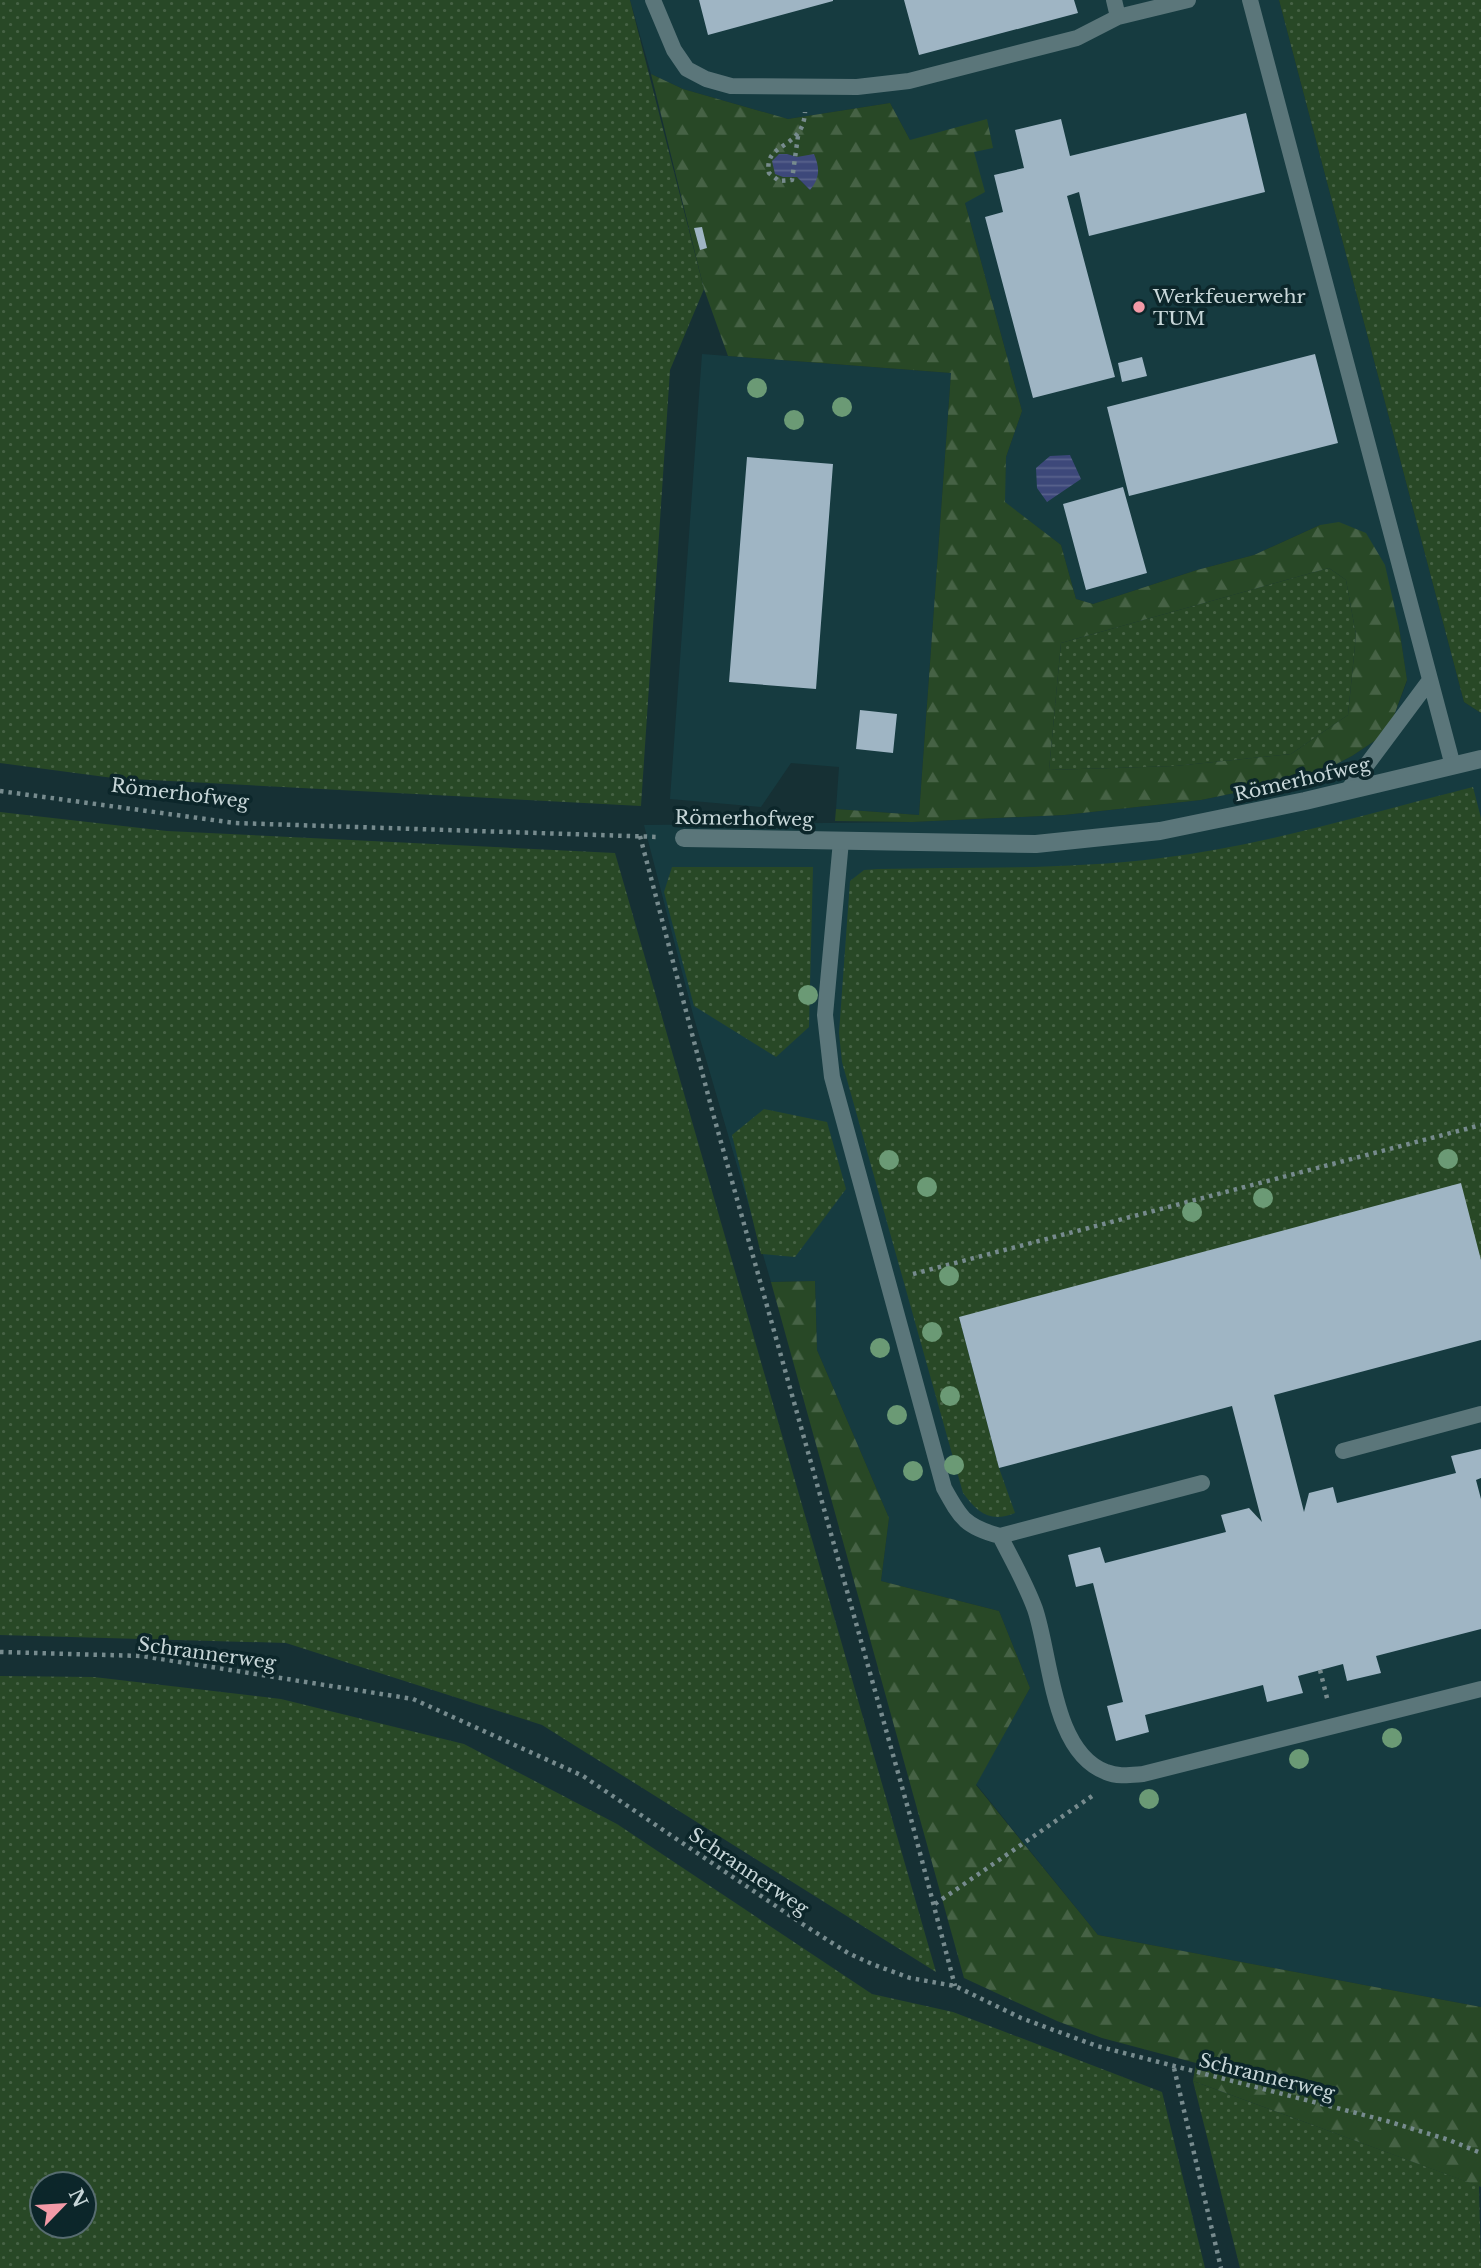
<svg xmlns="http://www.w3.org/2000/svg" width="1481" height="2268" viewBox="0 0 1481 2268" font-family="'Libre Baskerville',serif">
  <style>
    .built { fill: #163b40 }
    .grass { fill: url(#grass-dots); fill-rule: evenodd }
    .forest { fill: url(#forest-firs); fill-rule: evenodd }
    .water { fill: url(#water-rules) }
    .building { fill: #9fb5c4 }
    .lines { fill: none; stroke-linecap: round; stroke-linejoin: round }
    .path { stroke: #778b8e; stroke-width: 4.5; stroke-dasharray: 3.5 5; stroke-linecap: butt }
    .lane { stroke: #5b767a; stroke-width: 16 }
    .street { stroke: #5b767a; stroke-width: 18 }
    .tree { fill: #6b9a75 }
    .poi-dot { fill: #f39aa7; stroke: #0c262a; stroke-width: 2.5 }
    .labels { text-anchor: middle; stroke-width: 7; stroke-linejoin: round; paint-order: stroke }
    .poi-label { font-size: 19px; fill: #c7d6d8; stroke: #0c262a; text-anchor: start }
    .street-label { font-size: 19px; fill: #c7d6d8; stroke: #0c262a }
  </style>
  <defs>
    <pattern id="grass-dots" width="8" height="8" patternUnits="userSpaceOnUse" patternTransform="scale(1.75)"><rect width="8" height="8" fill="#284826"/><path d="M2 2h.1M6 6h.1" fill="none" stroke="#466245" stroke-width="1.8" stroke-linecap="round"/></pattern>
    <pattern id="forest-firs" width="22" height="20" patternUnits="userSpaceOnUse" patternTransform="scale(1.75)"><rect width="22" height="20" fill="#284826"/><path d="M5 1l3.5 6h-7zM16 11l3.5 6h-7z" fill="#466245"/></pattern>
    <pattern id="water-rules" width="6" height="5" patternUnits="userSpaceOnUse" patternTransform="scale(1.75)"><rect width="6" height="5" fill="#3d487a"/><path d="M0 2.5h6" fill="none" stroke="#58628c"/></pattern>
  </defs>
  <rect width="100%" height="100%" fill="#163034"/>
  <path class="built" d="M630,0H1279L1464,702L1481,713V2007L1098,1935L976,1784L1030,1688L999,1611L881,1581L889,1518L817,1350L815,1281L771,1282L694,1018L644,825L912,822L1064,815L1201,800L1311,777L1352,756L1388,732L1407,681L1399,627L1320,525L1254,555L1197,570L1093,604L1076,599L1061,545L1004,502L1006,457L1022,411L965,203L910,140L890,103L788,119L683,89L651,74Z
    M702,354L951,373L919,815L836,809L839,767L791,763L761,807L670,799Z"/>
  <path class="grass" d="M0,0H630L704,289L670,370L641,806L113,778L0,763Z
    M1279,0H1481V713L1464,702Z
    M1329,568L1346,580L1356,635L1348,715L1291,754L1175,766L1049,770L1061,643Z
    M1473,787L1481,818V1260L959,1317L999,1468L1015,1513C990,1523 978,1513 963,1493L842,1062L839,1033L850,881L864,870L878,869C972,867 1067,870 1161,858C1266,845 1370,813 1473,787Z
    M0,812L167,831L615,853L936,1972L542,1725L286,1643L0,1635Z
    M672,867H813L809,1027L776,1057L694,1006L664,892Z
    M764,1109L827,1122L846,1189L795,1257L761,1254L732,1135Z
    M0,1676L94,1677L281,1699L464,1744L617,1824L872,1994L953,2012L1162,2092L1205,2268H0ZM42,2184H84V2226H42Z
    M1193,2081L1479,2186L1481,2268H1240Z"/>
  <path class="forest" d="M651,74L683,89L788,119L890,103L910,140L987,119L993,148L974,152L985,192L965,203L1022,411L1006,457L1005,502L1061,545L1076,599L1093,604L1197,570L1254,555L1320,525L1339,522L1366,533L1385,565L1399,627L1407,680L1388,732L1352,756L1311,777L1201,800L1064,815L912,822L835,821L836,809L919,815L951,373L728,356L704,289ZM787,154L797,157L810,190L797,177L788,176ZM1329,568L1346,580L1356,635L1348,715L1291,754L1175,766L1049,770L1061,643Z
    M815,1281L817,1350L889,1518L881,1581L999,1611L1030,1688L976,1785L1098,1935L1481,2007V2187L1193,2081L1196,2063L1102,2038L1057,2021L964,1978L771,1282Z"/>
  <path class="water" d="M779,154H787L797,157L814,154C820,168 820,178 810,190L797,177H783L775,174L772,161Z
    M1070,455L1081,479L1047,502L1037,488L1036,468L1050,456Z"/>
  <path class="building" d="M699,0H833V1L708,35Z
    M904,0H1074L1078,13L919,55Z
    M1246,113L1265,192L1089,236L1079,192L1067,196L1115,377L1033,398L985,217L1003,212L994,175L1024,168L1015,130L1061,119L1070,156Z
    M702,227L707,248L700,250L694,228Z
    M1315,354L1338,443L1129,496L1107,407Z
    M1142,357L1147,376L1122,382L1118,363Z
    M747,457L833,464L816,689L729,682Z
    M1123,487L1147,573L1086,590L1063,504Z
    M860,710L897,714L893,753L856,749Z
    M1461,1183L1481,1260V1340L1274,1395L1304,1512L1309,1493L1333,1487L1337,1503L1456,1473L1451,1456L1481,1449V1478L1476,1480L1481,1499V1629L1376,1656L1381,1673L1347,1681L1343,1664L1298,1676L1303,1693L1267,1702L1263,1685L1145,1715L1149,1732L1116,1741L1107,1706L1123,1702L1093,1583L1076,1587L1068,1555L1100,1547L1105,1563L1226,1532L1221,1515L1249,1508L1262,1522L1232,1406L999,1468L959,1317Z"/>
  <g class="lines">
    <path class="path" d="M798,136L792,180L779,181L769,173C763,141 803,151 805,112
      M0,791L235,823L659,837
      M640,836L712,1110L911,1819L955,1986
      M913,1274L1481,1125
      M0,1652L142,1656L413,1699L583,1776L804,1925L848,1953L872,1964L910,1978L955,1986L1021,2018L1097,2046L1387,2121L1449,2140L1481,2153
      M1320,1670L1328,1702
      M935,1904L1095,1794
      M1174,2068L1221,2268"/>
    <path class="lane" d="M653,0L674,50L687,69L706,79L731,86L857,87L909,81L1077,38L1118,17
      M1114,0L1118,17L1188,0
      M1250,0L1453,766
      M1348,790L1430,680
      M841,841L825,1015L832,1077L944,1488C961,1519 966,1527 1000,1536L1202,1483
      M1343,1451L1481,1414
      M1000,1536C1012,1560 1026,1584 1035,1609C1051,1656 1052,1752 1106,1772C1118,1777 1130,1775 1143,1774L1481,1689"/>
    <path class="street" d="M684,838L1036,844L1160,831L1305,801L1481,759"/>
  </g>
  <g class="tree">
    <circle cx="757" cy="388" r="10"/>
    <circle cx="842" cy="407" r="10"/>
    <circle cx="794" cy="420" r="10"/>
    <circle cx="808" cy="995" r="10"/>
    <circle cx="1448" cy="1159" r="10"/>
    <circle cx="889" cy="1160" r="10"/>
    <circle cx="927" cy="1187" r="10"/>
    <circle cx="1263" cy="1198" r="10"/>
    <circle cx="1192" cy="1212" r="10"/>
    <circle cx="949" cy="1276" r="10"/>
    <circle cx="932" cy="1332" r="10"/>
    <circle cx="880" cy="1348" r="10"/>
    <circle cx="950" cy="1396" r="10"/>
    <circle cx="897" cy="1415" r="10"/>
    <circle cx="954" cy="1465" r="10"/>
    <circle cx="913" cy="1471" r="10"/>
    <circle cx="1392" cy="1738" r="10"/>
    <circle cx="1299" cy="1759" r="10"/>
    <circle cx="1149" cy="1799" r="10"/>
  </g>
  <circle class="poi-dot" cx="1139" cy="307" r="7"/>
  <g class="labels">
    <g class="poi-label">
      <text x="1153" y="303">Werkfeuerwehr<tspan x="1153" dy="22">TUM</tspan></text>
    </g>
    <g class="street-label">
      <text transform="translate(1302 779) rotate(-13)" y="7">Römerhofweg</text>
      <text transform="translate(180 793) rotate(7)" y="7">Römerhofweg</text>
      <text transform="translate(744 818) rotate(1)" y="7">Römerhofweg</text>
      <text transform="translate(207 1653) rotate(8)" y="7">Schrannerweg</text>
      <text transform="translate(749 1871) rotate(34)" y="7">Schrannerweg</text>
      <text transform="translate(1267 2076) rotate(14)" y="7">Schrannerweg</text>
    </g>
  </g>
  <g transform="translate(63 2205) rotate(65)"><circle r="33" fill="#0c262a" stroke="#576c70" stroke-width="2"/>
  <path d="M0-5L12 26L0 18L-12 26Z" fill="#f39aa7"/>
  <text y="-10" font-size="19" font-weight="bold" text-anchor="middle" fill="#c7d6d8">N</text>
  </g>
</svg>
